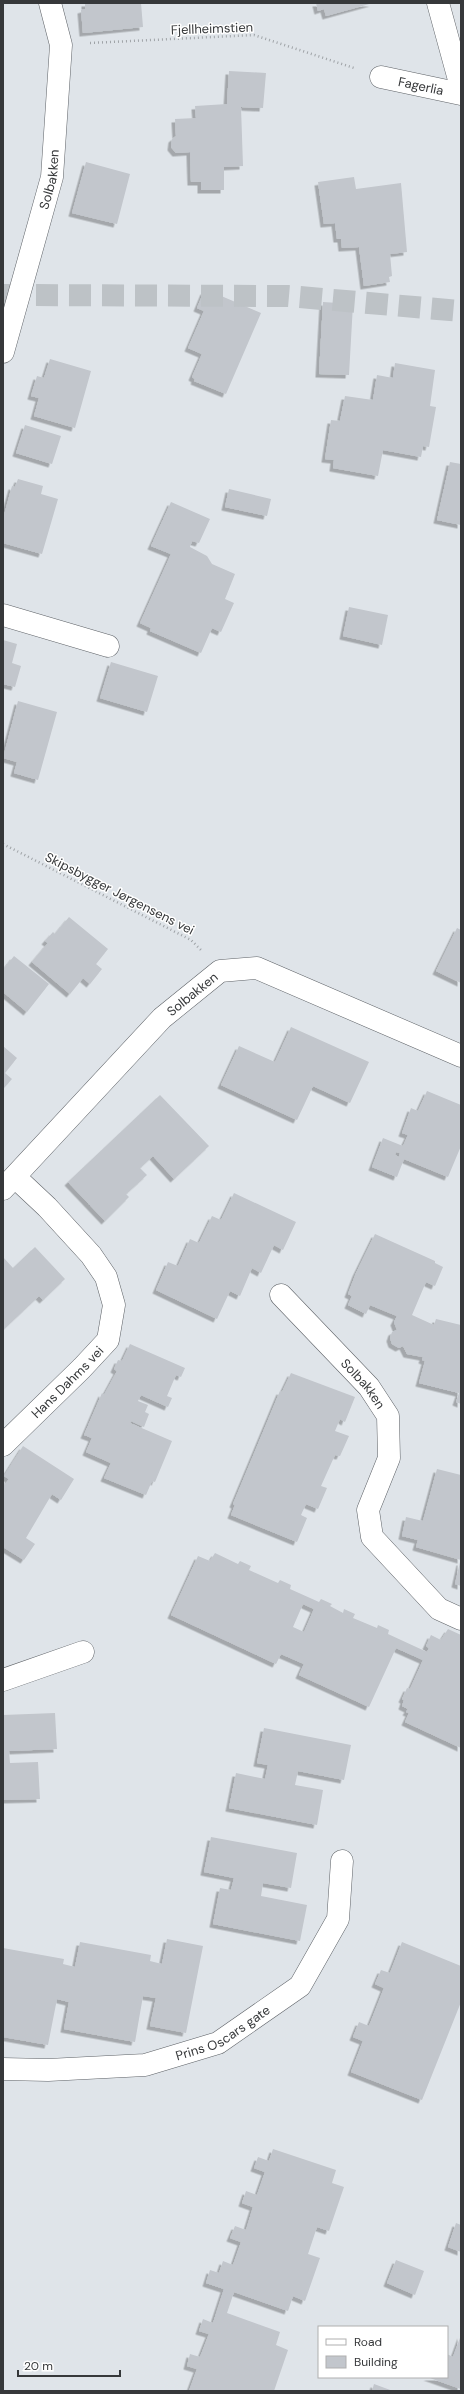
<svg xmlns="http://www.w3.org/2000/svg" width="464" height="2394" viewBox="0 0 464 2394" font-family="'DM Sans',sans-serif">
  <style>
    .building { fill: #c2c6cc; fill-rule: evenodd; filter: url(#shadow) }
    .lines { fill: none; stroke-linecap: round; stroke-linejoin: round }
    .major-tunnel { stroke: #bdc2c6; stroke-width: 22; stroke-dasharray: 22 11; stroke-linecap: butt }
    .minor-casing { stroke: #5e6267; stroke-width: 23 }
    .path { stroke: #9fa3a7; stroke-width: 2.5; stroke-dasharray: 1 3; stroke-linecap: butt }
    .minor { stroke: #fff; stroke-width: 22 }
    .labels { text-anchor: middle; stroke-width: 3; stroke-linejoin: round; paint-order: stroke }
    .street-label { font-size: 13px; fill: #36383a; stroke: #fff }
  </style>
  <defs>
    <filter id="shadow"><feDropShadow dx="-3.5" dy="3.5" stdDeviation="0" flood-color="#0004"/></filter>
  </defs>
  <rect width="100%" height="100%" fill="#dfe4e9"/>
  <path class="building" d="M85,3H141L143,27L83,33L81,10L85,9Z
    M316,3H373L326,16L324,9L318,11Z
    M229,71L266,73L263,108L241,107L243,166L224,167V190H201V182H191L190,152L176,153L171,147L172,139L176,136L175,119L196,118L195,106L227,104Z
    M86,162L130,174L117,224L72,213Z
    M354,177L356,189L401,183L407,252L390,254L392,276L389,277L390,282L364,286L359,247L342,248L341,239H337L335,223L324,224L318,182Z
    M204,291L212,294V292L261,313L226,394L194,381L195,379L192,377L202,354L188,348L204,311L197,308Z
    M323,302L353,304L349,375L319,374Z
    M50,359L91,371L75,428L34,416L39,398L31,396L37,376L44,378Z
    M395,363L435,370L430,406L436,407L429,447L423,446L421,457L383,450L378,476L333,468L334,460L325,459L331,420L340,421L345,396L373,400L377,375L393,378Z
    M25,425L61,436L52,464L16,453Z
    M450,462L461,464V525L437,520Z
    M18,479L43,486L41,494L58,499L42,554L3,543V519L12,486L15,487Z
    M229,489L271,499L267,516L225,507Z
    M171,502L210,519L199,543L192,541L190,547L207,556L212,564L235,574L225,599L234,603L221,632L212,628L201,653L150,631L151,628L140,623L171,554L151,546Z
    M349,607L388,615L382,645L343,636Z
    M3,640L17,644L12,663L21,666L15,687L3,684Z
    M111,662L158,676L147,712L100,698Z
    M18,701L57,712L38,780L14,773L17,762L3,758Z
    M69,917L108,949L96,964L102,969L90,984L83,978L70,994L32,962L48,943L45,941L53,932L55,934Z
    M457,928L461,930V983L436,971Z
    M14,956L49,984L27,1012L3,992V970Z
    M291,1027L369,1062L350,1103L313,1086L297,1120L221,1085L239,1046L275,1062Z
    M3,1046L17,1058L5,1073L12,1079L3,1089Z
    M427,1091L461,1105V1146L448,1177L404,1159L397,1177L372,1167L383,1138L403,1146L408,1135L402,1133L411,1108L418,1111ZM396,1152L400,1153L399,1157L395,1155Z
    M160,1095L209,1146L174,1179L153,1156L140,1168L147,1175L126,1194L129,1197L105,1221L68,1182Z
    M234,1193L296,1222L283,1250L274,1245L261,1273L252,1268L240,1296L230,1291L217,1319L156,1290L168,1262L178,1266L190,1239L199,1243L212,1216L221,1220Z
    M375,1234L435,1261V1263L443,1267L435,1286L426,1282L412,1315L434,1325L436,1319L461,1325V1404L456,1402L459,1393L419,1383L425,1361L422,1360L423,1357L407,1354L403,1346L399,1348L392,1344L390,1338L392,1332L397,1330L394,1322L397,1316L370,1305L366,1314L348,1305L352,1296L348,1294L356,1273Z
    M35,1247L65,1279L43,1300L39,1296L3,1330V1257L13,1268Z
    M130,1344L185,1368L181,1377L176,1375L167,1396L172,1398L168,1407L141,1395L138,1401L148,1405L145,1412L149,1414L144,1427L131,1421L130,1423L172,1441L155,1482L152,1481L146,1495L104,1478L111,1463L86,1452L92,1438L84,1435L102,1393L104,1395L117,1371L114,1369L118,1360L122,1361Z
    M291,1373L355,1397L345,1422L340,1419L335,1431L349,1436L340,1456L335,1455L321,1486L327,1488L318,1509L306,1504L301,1515L307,1518L297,1542L231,1515L235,1505L233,1504L280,1391L282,1392Z
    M23,1446L74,1479L61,1500L52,1494L26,1538L35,1544L24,1560L3,1547V1487L9,1479L4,1476Z
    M437,1469L461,1475V1560L416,1547L418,1540L402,1536L406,1517L423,1521Z
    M215,1553L238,1564L240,1561L251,1566L249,1570L278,1583L280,1580L291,1585L290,1589L319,1602L321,1599L332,1604L330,1606L343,1613L344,1609L355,1614L353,1618L377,1628L378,1625L389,1630L388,1634L427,1652L429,1648L426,1646L431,1635L441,1640L448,1629L461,1635V1748L405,1722L409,1713L406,1712L408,1709L402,1706L404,1700L402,1699L407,1688L410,1689L423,1660L396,1648L369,1707L299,1675L304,1664L281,1654L276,1664L171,1615L198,1556L210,1561ZM303,1604L314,1609L304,1632L293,1627Z
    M460,1562H461V1586L455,1584Z
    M55,1713L57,1749L9,1751L10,1763L38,1762L40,1799L3,1800V1715Z
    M264,1728L351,1745L344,1780L298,1771L295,1785L323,1790L317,1825L229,1808L236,1773L265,1779L268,1765L257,1763Z
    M211,1837L297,1853L291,1888L263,1883L261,1896L307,1905L300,1941L213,1924L220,1888L231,1890L234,1878L204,1872Z
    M167,1939L203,1946L186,2033L150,2026L156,1998L143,1996L135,2042L64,2029L69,2002L57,1999L48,2045L3,2037V1948L64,1959L63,1964L75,1967L80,1942L151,1955L150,1961L162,1964Z
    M402,1942L461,1966V2002L422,2100L351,2072L363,2041L353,2037L359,2022L369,2026L384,1988L375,1984L381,1970L390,1973Z
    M273,2149L336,2170L332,2183L344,2187L329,2231L317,2227L308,2254L320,2258L305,2301L293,2296L288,2311L234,2292L227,2313L280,2332L276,2345L288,2350L274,2391H189L197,2369L187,2366L190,2354L200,2357L209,2334L199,2331L203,2319L213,2323L224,2289L206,2283L210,2270L219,2273L223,2261L233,2265L241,2242L230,2238L235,2226L246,2230L253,2207L242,2203L246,2191L257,2195L265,2172L254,2168L258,2157L269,2161Z
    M456,2223L461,2225V2252L448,2247Z
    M396,2260L424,2271L415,2295L387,2283Z
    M461,2335V2389L427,2377H447V2354L453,2357Z
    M374,2384L393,2391H372Z"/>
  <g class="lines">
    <path class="major-tunnel" d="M3,295L288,296L461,311"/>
    <defs>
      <g id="minor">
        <path d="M438,3L461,87"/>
        <path id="s1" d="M381,77L461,94"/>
        <path id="s2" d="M3,352L52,177L61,45L50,3"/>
        <path d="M3,615L108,646"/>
        <path id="s3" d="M3,1189L162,1018L220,971L257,968L461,1056"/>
        <path id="s4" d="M281,1295L369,1387L388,1416L389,1458L368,1510L372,1537L439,1609L461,1619"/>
        <path id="s5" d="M3,1445L82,1368L108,1340L114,1305L106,1277L91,1255L47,1207L15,1177"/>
        <path d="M3,1680L83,1652"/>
        <path id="s6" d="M3,2069L48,2070L145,2065L218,2043L300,1986L338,1919L342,1861"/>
      </g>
    </defs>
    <use href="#minor" class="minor-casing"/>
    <path class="path" d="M90,43L254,35L354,68
      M3,844L191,940L201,950"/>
    <use href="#minor" class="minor"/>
  </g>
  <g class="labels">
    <g class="street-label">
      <text transform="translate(212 28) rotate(-2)" y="5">Fjellheimstien</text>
      <text dy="5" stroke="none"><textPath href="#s1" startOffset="41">Fagerlia</textPath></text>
      <text dy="5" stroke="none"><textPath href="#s2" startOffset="179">Solbakken</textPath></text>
      <text transform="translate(120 893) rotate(27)" y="5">Skipsbygger Jørgensens vei</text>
      <text dy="5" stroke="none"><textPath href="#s3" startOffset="272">Solbakken</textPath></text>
      <text dy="5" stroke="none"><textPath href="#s5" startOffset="90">Hans Dahms vei</textPath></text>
      <text dy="5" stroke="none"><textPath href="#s4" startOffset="121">Solbakken</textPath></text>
      <text dy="5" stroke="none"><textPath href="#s6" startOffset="227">Prins Oscars gate</textPath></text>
    </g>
  </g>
  <rect width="464" height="2394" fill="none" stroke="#36383a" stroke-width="8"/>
  <rect x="318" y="2326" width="130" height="52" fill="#ffffff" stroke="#afafb0"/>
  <rect x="326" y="2339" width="20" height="6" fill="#ffffff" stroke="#afafb0"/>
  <text x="354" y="2346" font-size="12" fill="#36383a">Road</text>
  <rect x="326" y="2356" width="20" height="12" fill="#c2c6cc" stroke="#afafb0"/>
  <text x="354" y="2366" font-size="12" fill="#36383a">Building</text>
  <path d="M18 2370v6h102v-6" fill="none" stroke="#36383a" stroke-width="2"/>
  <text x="24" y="2370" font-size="12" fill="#36383a" stroke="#ffffff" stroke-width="3" paint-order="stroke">20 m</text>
</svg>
